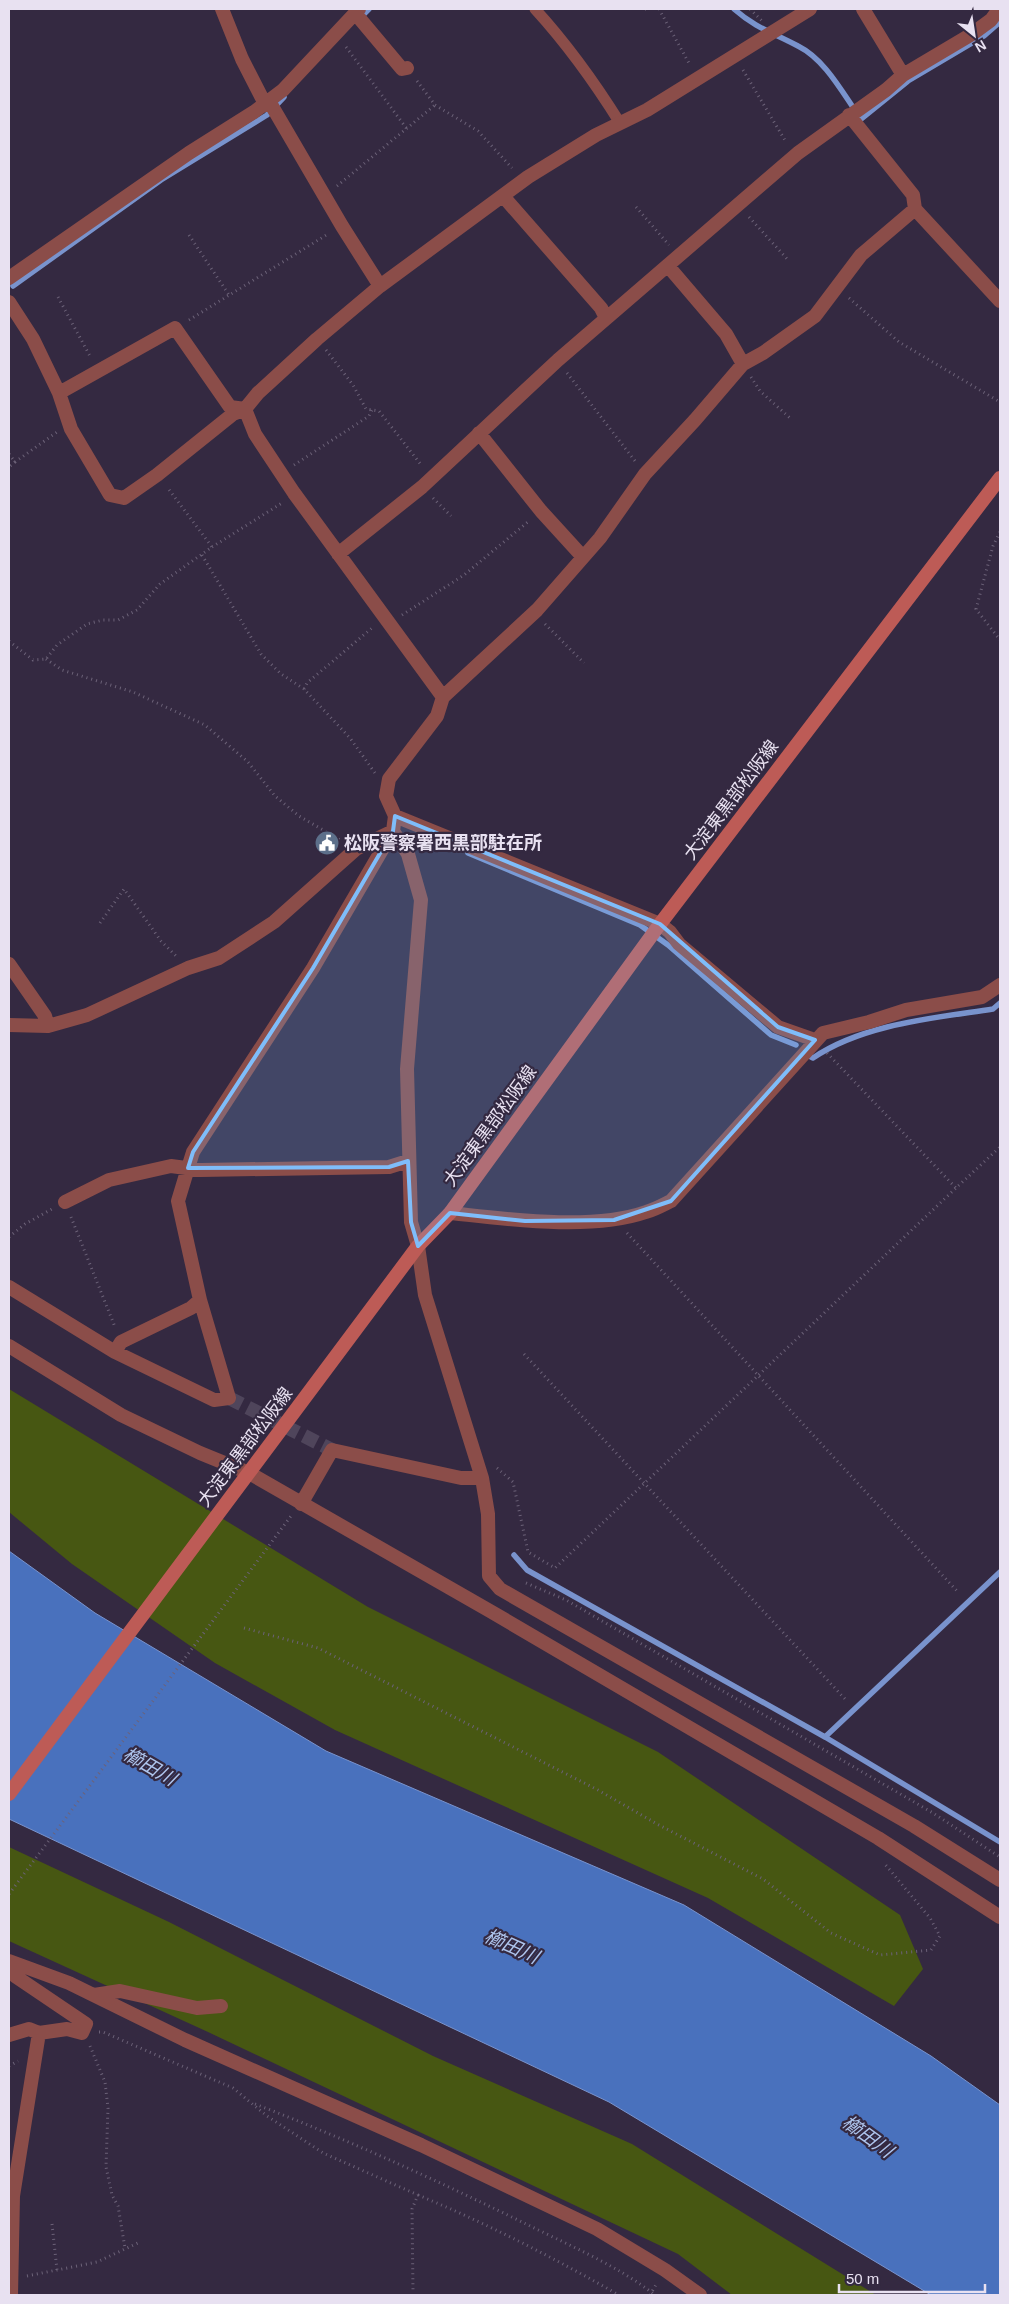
<svg xmlns="http://www.w3.org/2000/svg" width="1009" height="2304" viewBox="0 0 1009 2304" font-family="Arial,'Noto Sans JP',sans-serif">
  <style>
    .green { fill: #475712 }
    .water { fill: #4971bd; stroke: #7993cd }
    .lines { fill: none; stroke-linecap: round; stroke-linejoin: round }
    .stream { stroke: #7993cd; stroke-width: 5.5 }
    .minor-tunnel { stroke: #4f455b; stroke-width: 14; stroke-dasharray: 14 7; stroke-linecap: butt }
    .path { stroke: #6c6278; stroke-width: 3; stroke-dasharray: 1 4; stroke-linecap: butt }
    .service { stroke: #8b4d49; stroke-width: 11 }
    .minor { stroke: #8b4d49; stroke-width: 14 }
    .secondary { stroke: #bd5b56; stroke-width: 14 }
    .marked { fill: #7fbdfa; fill-opacity: 0.2; stroke: #7fbdfa; stroke-width: 4; stroke-linejoin: round }
    .labels { text-anchor: middle; stroke-width: 4.5; stroke-linejoin: round; paint-order: stroke }
    .street-label { font-size: 18px; fill: #e8e1f1; stroke: #342941 }
    .poi-label { font-size: 18px; font-weight: bold; fill: #e8e1f1; stroke: #342941; text-anchor: start }
    .water-label { font-size: 19px; font-style: italic; fill: #aec5ee; stroke: #342941 }
  </style>
  <rect width="100%" height="100%" fill="#342941"/>
  <path class="green" d="M9,1389L368,1607L658,1752L900,1915L923,1969L894,2006L708,1898L335,1730L215,1663L72,1564L9,1512Z
    M9,1847L169,1922L433,2056L632,2144L876,2295H732L678,2254L208,2032L9,1941Z"/>
  <path class="water" d="M9,1551L95,1613L326,1751L684,1905L931,2056L1000,2105V2295H931L609,2102L9,1819Z"/>
  <g class="lines">
    <path class="stream" d="M734,9C757,29 772,32 798,46C826,60 843,94 861,119L908,81L984,36L1000,22
      M360,18L369,9
      M13,286L161,180L267,115L284,97
      M468,853L640,925L668,945L771,1035L796,1045
      M811,1057L813,1058C863,1024 934,1018 993,1009L1000,1003
      M514,1555L527,1570L825,1737L1000,1842
      M825,1737L1000,1572"/>
    <path class="minor-tunnel" d="M229,1398L332,1450"/>
    <path class="path" d="M645,9H646
      M659,9L690,65
      M750,9L762,21
      M346,47L407,129
      M743,70L786,142
      M417,81L435,105L478,131L512,168
      M337,186L435,105
      M636,207L669,245
      M749,217L789,261
      M189,235L229,295
      M58,297L91,358
      M849,298L899,342L1000,402
      M189,320L328,234
      M326,350L353,385L366,409L379,411L422,466
      M567,373L635,461
      M751,377L760,391L790,418
      M9,454L15,462L9,467
      M15,462L57,432
      M294,465L369,416L372,410
      M433,498L451,516
      M1000,532L993,546L976,609L1000,640
      M212,547L282,503
      M202,555L261,654L281,674L304,689L350,738L375,773
      M402,615L464,575L529,521
      M545,624L584,663
      M9,641L33,660L46,659L57,645L87,624L103,620H118L137,610L160,584L212,547L167,487
      M46,659L62,670L133,692L205,725L248,762L275,796L299,816L342,841
      M304,689L307,683L372,628
      M100,923L124,889L161,941L177,957
      M827,1053L956,1188L1000,1147
      M71,1217L115,1327
      M627,1233L957,1591
      M9,1237L25,1224L52,1209
      M524,1354L846,1700
      M497,1468L513,1482L528,1552L555,1568L956,1188
      M526,1583L566,1600L933,1813L1000,1857
      M244,1628L318,1648L598,1790L657,1824L763,1879L831,1933L880,1955L931,1950L940,1936L930,1918L884,1863
      M9,1894L291,1516
      M99,2032H103L233,2088L267,2116L323,2153L418,2195L412,2209L413,2290
      M90,2046L105,2082L108,2108L106,2167L112,2195L118,2206L125,2248
      M9,2066L18,2061
      M255,2104C346,2139 434,2179 522,2222C566,2244 617,2265 655,2295
      M418,2195C488,2224 554,2258 619,2295
      M52,2224L57,2270
      M27,2276L97,2262L140,2242
      M650,2295L657,2283"/>
    <path class="service" d="M535,9C567,44 595,83 620,123"/>
    <path class="minor" d="M222,9L242,59L265,104
      M863,9L903,75
      M355,13L402,69L407,68
      M269,101L342,226L380,286
      M849,115L913,195L915,209L1000,301
      M503,196L601,308L606,318
      M668,266L726,334L743,364
      M9,278L189,153L254,112L283,90L359,9
      M9,302L33,339L59,393L71,429L110,495L124,498L157,475L233,414L245,409L258,393L317,339L380,286L528,177L596,135L647,110L810,9
      M59,393L175,328L230,407L245,409
      M245,409L255,434L294,493L443,697
      M479,433L541,511L582,556
      M338,554L422,487L558,360L798,153L886,90L903,75L972,34L991,20L999,9
      M395,816L660,924L670,932L679,944L778,1027L815,1040
      M393,831L408,854L421,900L407,1069L411,1222L418,1246L425,1295L482,1478L488,1514L489,1576L500,1589L914,1826L1000,1880
      M9,964L45,1016L48,1026
      M9,1025L48,1026L87,1015L188,968L219,958L274,922L356,849L393,831
      M65,1202L109,1180L171,1166L201,1170L389,1167L408,1161
      M450,1213C507,1219 591,1231 646,1212C654,1210 663,1205 671,1201L823,1033L869,1022L906,1010L982,997L1000,985
      M9,1287L115,1352L214,1400L229,1398L200,1300L178,1201L188,1168L193,1152L313,968L393,831L395,816L386,796L389,779L437,716L443,697L537,610L600,538L645,474L695,420L743,364L763,353L815,316L861,255L915,209
      M9,1346L121,1415L200,1453L249,1473L490,1611L878,1838L1000,1917
      M115,1352L121,1342L191,1308L200,1300
      M301,1504L332,1450L461,1478H482
      M9,1961L69,1983L185,2040L421,2145L597,2229L665,2270L700,2295
      M94,1995L120,1991L197,2008L221,2006
      M9,2035L29,2029L39,2033L67,2029L82,2033L86,2024L15,1976L12,1963
      M11,2295L13,2196L39,2033"/>
    <path class="secondary" d="M9,1794L418,1246L450,1213L660,924L1000,478"/>
  </g>
  <path class="marked" d="M395,816L660,924L778,1027L815,1040L671,1201L614,1220L525,1221L450,1213L418,1246L411,1222L408,1161L389,1167L188,1168L193,1152L313,968L393,831Z"/>
  <defs>
    <symbol id="civic-disc" viewBox="-11 -11 22 22"><circle r="9.5" fill="#5c6f8a" stroke="#342941"/><path d="M-.6-6.5H3V-4.5H.6V-3L4-1V1h2V6H-6V1h2V-1L-.6-3ZM-1.2 2.5V6h2.4V2.5Z" fill="#fff"/></symbol>
  </defs>
  <g fill-rule="evenodd">
    <use href="#civic-disc" x="313" y="829" width="28" height="28"/>
  </g>
  <g class="labels">
    <g class="street-label">
      <text transform="translate(731 800) rotate(-53)" y="6">大淀東黒部松阪線</text>
      <text transform="translate(490 1126) rotate(-54)" y="6">大淀東黒部松阪線</text>
      <text transform="translate(245 1447) rotate(-53)" y="6">大淀東黒部松阪線</text>
    </g>
    <g class="poi-label">
      <text x="344" y="849">松阪警察署西黒部駐在所</text>
    </g>
    <g class="water-label">
      <text transform="translate(150 1766) rotate(30)" y="7">櫛田川</text>
      <text transform="translate(512 1946) rotate(24)" y="7">櫛田川</text>
      <text transform="translate(868 2136) rotate(36)" y="7">櫛田川</text>
    </g>
  </g>
  <rect width="1009" height="2304" fill="none" stroke="#e8e1f1" stroke-width="20"/>
  <g transform="translate(974 35) rotate(150)" stroke="#342941" stroke-width="4" paint-order="stroke">
  <path d="M0-4L9 19L0 12L-9 19Z" fill="#e8e1f1"/>
  <text y="-8" font-size="14" font-weight="bold" text-anchor="middle" fill="#e8e1f1">N</text>
  </g>
  <path d="M839 2284v8h146v-8" fill="none" stroke="#e8e1f1" stroke-width="2.5"/>
  <text x="846" y="2284" font-size="15" fill="#e8e1f1" stroke="#342941" stroke-width="4" paint-order="stroke">50 m</text>
</svg>
